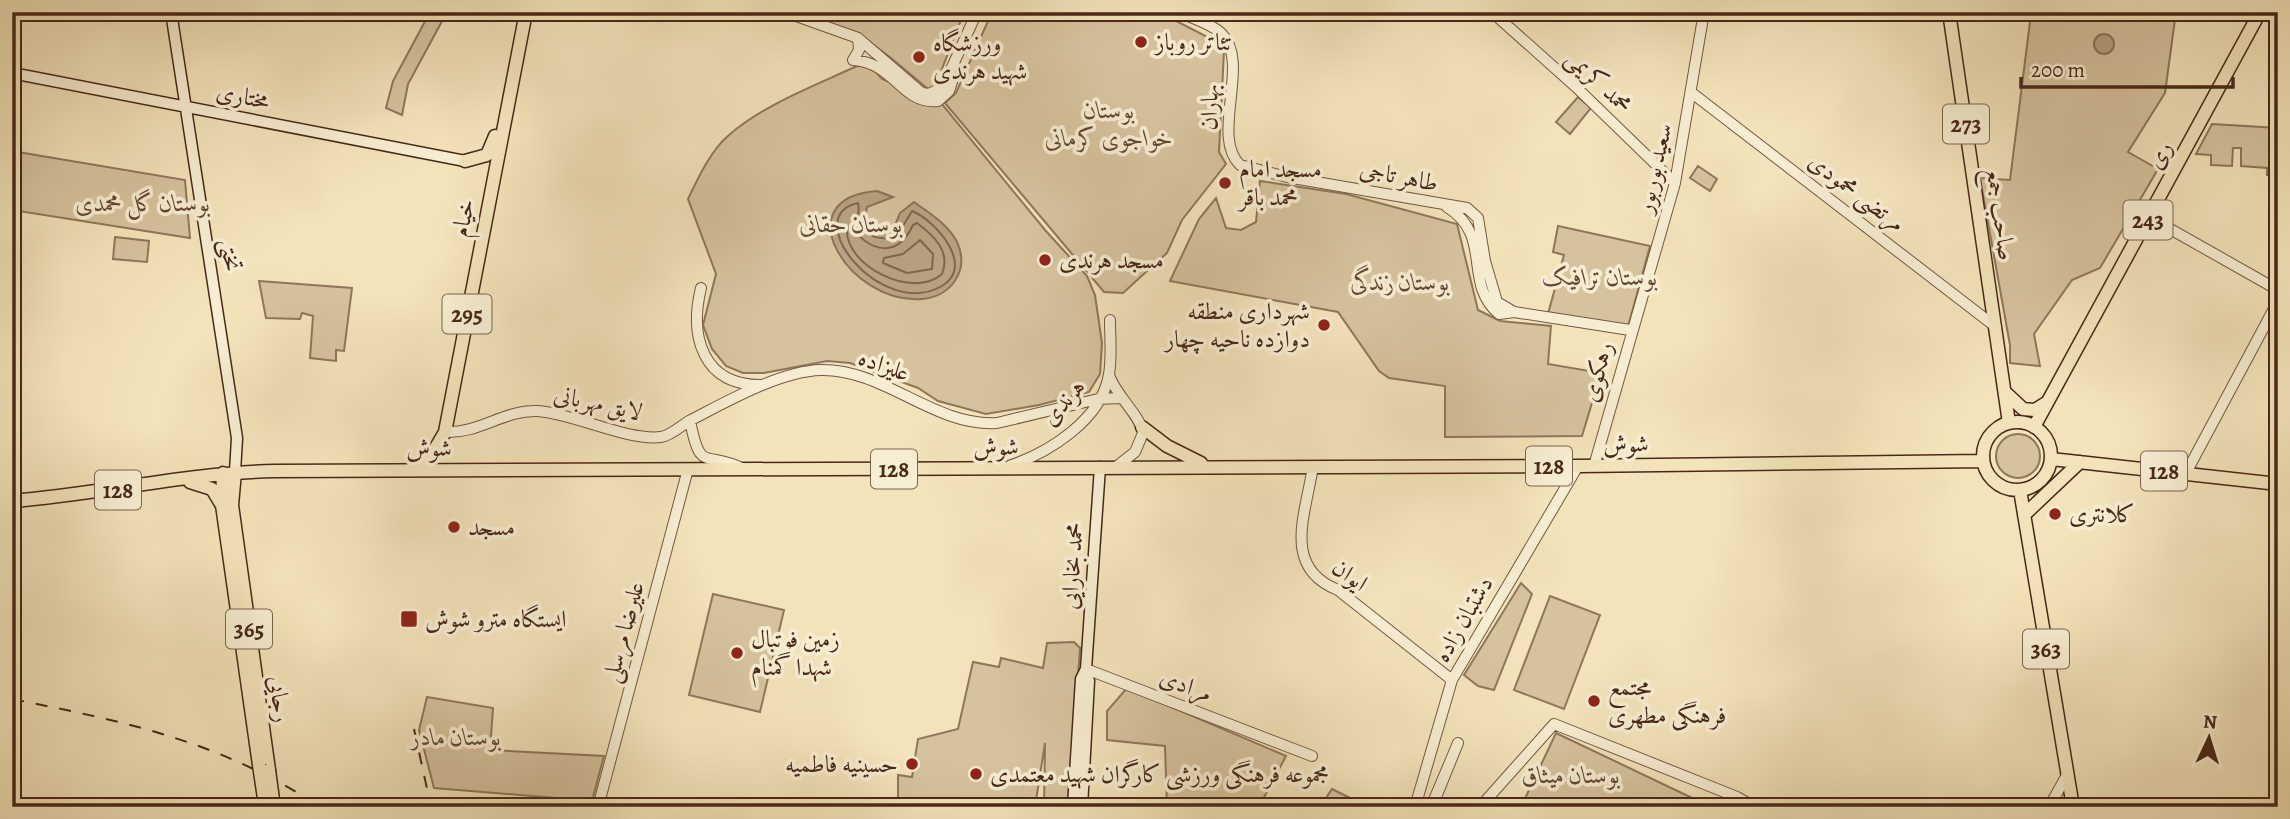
<svg xmlns="http://www.w3.org/2000/svg" width="2290" height="819" viewBox="0 0 2290 819" font-family="Alegreya,Amiri,serif">
  <style>
    .green { fill: #d6c39e; stroke: #8f765b; stroke-width: 2 }
    .water { fill: #b9a383; stroke: #8c7258; stroke-width: 2 }
    .lines { fill: none; stroke-linecap: round; stroke-linejoin: round }
    .shore { stroke: #80664e; stroke-width: 2 }
    .tertiary-casing { stroke: #735740; stroke-width: 12 }
    .secondary-casing { stroke: #482818; stroke-width: 13 }
    .primary-casing { stroke: #482818; stroke-width: 15 }
    .tertiary { stroke: #f7edd2; stroke-width: 10 }
    .secondary { stroke: #f7edd2; stroke-width: 10 }
    .primary { stroke: #f3e3ba; stroke-width: 12 }
    .rail { stroke: #482818; stroke-width: 2; stroke-dasharray: 12 12; stroke-linecap: butt }
    .primary-bridge-casing { stroke: #482818; stroke-width: 15; stroke-linecap: butt }
    .primary-bridge { stroke: #f3e3ba; stroke-width: 12 }
    .poi-dot { fill: #8f2418; stroke: #f7edd2; stroke-width: 2.5 }
    .labels { text-anchor: middle; stroke-width: 7; stroke-linejoin: round; paint-order: stroke }
    .shield { fill: #f7edd2; stroke: #7c6350; stroke-width: 2 }
    .shield-label { font-size: 23px; font-weight: bold; fill: #482818 }
    .poi-label { font-size: 24px; fill: #482818; stroke: #f7edd2; text-anchor: start }
    .street-label { font-size: 24px; fill: #482818; stroke: #f7edd2 }
    .park-label { font-size: 24px; font-style: italic; fill: #644733; stroke: #f7edd2 }
  </style>
  <rect width="100%" height="100%" fill="#f3e3ba"/>
  <filter id="stains"><feTurbulence type="fractalNoise" baseFrequency=".00286" numOctaves="4"/><feColorMatrix values="0 0 0 0 .2 0 0 0 0 .09 0 0 0 0 .02 0 0 0 .5 -.17"/></filter>
  <radialGradient id="worn" r=".72"><stop offset=".6" stop-color="#630" stop-opacity="0"/><stop offset="1" stop-color="#630" stop-opacity=".3"/></radialGradient>
  <path class="green" d="M430,12H447L408,84L402,115L386,108L393,81Z
    M797,12H964L935,87L929,90C878,47 863,31 797,12Z
    M992,12H1159L1219,43L1224,51L1219,152L1226,164L1182,220L1167,253L1123,293L1104,292L945,103L956,93Z
    M2022,12H2176L2165,93L2128,152L2158,169L2100,268L2072,280L2034,334L2040,366L2010,363V345L1980,178L2010,180L2031,14Z
    M869,65L882,79L942,104L1045,230L1087,276L1095,295L1102,343L1100,374L1089,392L1039,405L986,414L938,401L918,388L850,363L827,361L764,373H743L726,366L712,349L703,325L716,274L688,199C698,178 711,150 729,135C765,104 814,86 857,66Z
    M1578,97L1591,108L1570,134L1556,122Z
    M2212,124L2278,128V175H2267V168L2241,166V148H2233L2232,166L2211,165V155L2196,154Z
    M12,151L185,180L190,238L12,210Z
    M1698,166L1717,179L1710,191L1690,178Z
    M1260,181L1346,194L1457,224L1478,310L1500,321L1551,326L1548,364L1601,373L1582,436L1445,437V386L1389,378L1379,371L1338,312L1170,281L1199,219L1216,198L1226,228L1241,230L1256,222Z
    M1558,226L1650,246L1628,327L1548,314L1564,255L1553,252Z
    M115,237L149,241L147,262L113,259Z
    M259,281L352,288L344,351L336,350V361L310,358L313,316L302,313L300,319L266,318Z
    M1996 456a22 22 0 1 1 44 0a22 22 0 1 1-44 0Z
    M1521,583L1532,594L1494,690L1478,686L1464,675Z
    M713,594L784,610L760,712L689,695Z
    M1550,596L1600,615L1564,709L1514,690Z
    M1074,642L1080,648L1069,807H1044L1045,743L1035,807L898,806V775L912,777L918,739L958,729L973,662L999,667L1001,658L1043,668L1047,643Z
    M1127,688L1286,756L1259,807H1167L1165,746L1107,740V711Z
    M427,697L493,708L490,750L604,756L592,801L434,788L419,730Z
    M1556,733L1711,807H1521Z
    M1332,789L1368,807H1320Z"/>
  <path class="water" d="M2094 44a10 10 0 1 1 20 0a10 10 0 1 1-20 0Z
    M877,191L893,197L867,207L865,218L871,228L880,232L893,230L900,213L914,202C929,213 948,224 957,242C970,270 951,297 922,299C849,305 783,198 877,191Z"/>
  <g class="lines">
    <path class="shore" d="M858,203C860,209 857,213 859,220C863,238 882,241 897,236L912,211C935,220 976,266 942,286C881,321 798,216 858,203Z
      M917,223C934,236 951,251 942,274C913,300 845,266 847,229L851,227C871,252 897,259 913,225Z
      M920,240L933,254L932,269L907,273L883,263L884,258L903,254Z"/>
    <defs>
      <path id="tertiary" d="M785,12L858,38L922,93L929,94L943,87L977,12
        M1178,12C1192,18 1212,24 1222,34C1251,63 1210,136 1240,165L1287,177L1467,208L1478,218L1485,261L1497,302L1514,312
        M1492,12L1576,87L1675,183
        M858,38L859,50L853,60C896,63 901,105 938,101L949,91L952,82
        M1692,93L1996,327
        M1447,207C1494,236 1462,283 1499,314L1514,312L1630,330
        M2149,217L2278,290
        M701,288C689,337 703,386 762,385
        M1109,375C1116,396 1141,416 1143,433L1135,452L1116,467
        M690,421C701,475 704,449 744,469
        M445,432C478,434 504,410 537,411C573,413 626,441 661,437C670,436 681,426 689,421C726,402 780,371 821,370C885,369 934,427 997,423L1098,399L1120,398
        M1009,466C1048,453 1102,420 1109,374C1112,357 1110,337 1110,320
        M1313,466C1306,514 1281,567 1338,590L1452,680
        M1594,466L1675,183L1704,12
        M2186,473L2278,301
        M1086,669L1312,756
        M598,807L688,469
        M1415,807L1452,680L1578,466
        M1431,807L1458,743L1432,807
        M1480,807L1554,724L1737,797L1755,807
        M2054,807L2053,800L2067,775"/>
      <path id="secondary" d="M171,12L237,438L235,472
        M12,73L465,161
        M1073,807L1081,679L1086,669
        M1082,807L1089,681L1086,669L1100,467"/>
      <path id="primary" d="M1949,12L2009,423
        M465,161L487,155L495,136
        M2007,394L2023,409L2035,410L2046,403
        M1983 456a34 34 0 1 1 68 0a34 34 0 1 1-68 0Z
        M1142,427L1167,446L1201,463
        M2034,427L2260,12
        M2051,459L2278,484
        M413,467L431,456L445,432L526,12
        M235,472L232,505L269,770
        M223,473L222,505L259,765
        M190,482L212,489L221,504
        M2020,490L2073,807
        M12,501C100,494 187,473 275,471L1578,466L1983,461
        M2024,515L2080,462"/>
    </defs>
    <use href="#tertiary" class="tertiary-casing"/>
    <use href="#secondary" class="secondary-casing"/>
    <use href="#primary" class="primary-casing"/>
    <use href="#tertiary" class="tertiary"/>
    <use href="#secondary" class="secondary"/>
    <use href="#primary" class="primary"/>
    <path class="rail" d="M12,699C127,722 220,741 320,807
      M414,729L431,807"/>
    <defs>
      <path id="primary-bridge" d="M259,765L265,805
        M269,770L274,807"/>
    </defs>
    <use href="#primary-bridge" class="primary-bridge-casing"/>
    <use href="#primary-bridge" class="primary-bridge"/>
  </g>
  <g class="poi-dot">
    <circle cx="1141" cy="42" r="7"/>
    <circle cx="919" cy="57" r="7"/>
    <circle cx="1225" cy="183" r="7"/>
    <circle cx="1045" cy="260" r="7"/>
    <circle cx="1324" cy="325" r="7"/>
    <circle cx="2055" cy="514" r="7"/>
    <circle cx="454" cy="527" r="7"/>
    <rect x="400" y="610" width="18" height="18" rx="3.5"/>
    <circle cx="737" cy="653" r="7"/>
    <circle cx="1594" cy="701" r="7"/>
    <circle cx="912" cy="764" r="7"/>
    <circle cx="976" cy="774" r="7"/>
  </g>
  <g class="labels">
    <g class="shield">
      <rect x="1943" y="104.5" width="46" height="39" rx="5"/>
      <rect x="2123.5" y="200.5" width="49" height="39" rx="5"/>
      <rect x="442.5" y="294.5" width="49" height="39" rx="5"/>
      <rect x="1526" y="446.5" width="46" height="39" rx="5"/>
      <rect x="871" y="449.5" width="46" height="39" rx="5"/>
      <rect x="2141" y="451.5" width="46" height="39" rx="5"/>
      <rect x="95" y="470.5" width="46" height="39" rx="5"/>
      <rect x="226" y="609.5" width="46" height="39" rx="5"/>
      <rect x="2023" y="629.5" width="46" height="39" rx="5"/>
    </g>
    <g class="shield-label">
      <text x="1966" y="132">273</text>
      <text x="2148" y="228">243</text>
      <text x="467" y="322">295</text>
      <text x="1549" y="474">128</text>
      <text x="894" y="477">128</text>
      <text x="2164" y="479">128</text>
      <text x="118" y="498">128</text>
      <text x="249" y="637">365</text>
      <text x="2046" y="657">363</text>
    </g>
    <g class="poi-label">
      <text x="1155" y="50">تئاتر روباز</text>
      <text x="933" y="51">ورزشگاه<tspan x="933" dy="28">شهید هرندی</tspan></text>
      <text x="1239" y="177">مسجد امام<tspan x="1239" dy="28">محمد باقر</tspan></text>
      <text x="1059" y="268">مسجد هرندی</text>
      <text x="1310" y="319" text-anchor="end">شهرداری منطقه<tspan x="1310" dy="28">دوازده ناحیه چهار</tspan></text>
      <text x="2069" y="522">کلانتری</text>
      <text x="468" y="535">مسجد</text>
      <text x="425" y="627">ایستگاه مترو شوش</text>
      <text x="751" y="647">زمین فوتبال<tspan x="751" dy="28">شهدا گمنام</tspan></text>
      <text x="1608" y="695">مجتمع<tspan x="1608" dy="28">فرهنگی مطهری</tspan></text>
      <text x="898" y="772" text-anchor="end">حسینیه فاطمیه</text>
      <text x="990" y="782">مجموعه فرهنگی ورزشی کارگران شهید معتمدی</text>
    </g>
    <g class="street-label">
      <text transform="translate(1599 81) rotate(43)" y="8">محمد کریمی</text>
      <text transform="translate(243 96) rotate(11)" y="8">مختاری</text>
      <text transform="translate(1209 107) rotate(-88)" y="8">بهاران</text>
      <text transform="translate(2159 155) rotate(-62)" y="8">ری</text>
      <text transform="translate(1654 168) rotate(-77)" y="8">سعید بوربور</text>
      <text transform="translate(1399 176) rotate(11)" y="8">طاهر تاجی</text>
      <text transform="translate(1857 192) rotate(37)" y="8">مرتضی محمودی</text>
      <text transform="translate(2001 214) rotate(82)" y="8">صاحب جمع</text>
      <text transform="translate(463 218) rotate(-79)" y="8">خیام</text>
      <text transform="translate(231 255) rotate(81)" y="8">تختی</text>
      <text transform="translate(884 365) rotate(20)" y="8">علیزاده</text>
      <text transform="translate(1597 372) rotate(-75)" y="8">رهکوی</text>
      <text transform="translate(1063 402) rotate(-49)" y="8">هرندی</text>
      <text transform="translate(598 403) rotate(12)" y="8">لایق مهربانی</text>
      <text transform="translate(1626 444) rotate(-1)" y="8">شوش</text>
      <text transform="translate(996 447) rotate(-1)" y="8">شوش</text>
      <text x="429" y="456">شوش</text>
      <text transform="translate(1072 566) rotate(-86)" y="8">محمد بخارایی</text>
      <text transform="translate(1350 575) rotate(36)" y="8">ایوان</text>
      <text transform="translate(1463 619) rotate(-60)" y="8">دشتبان زاده</text>
      <text transform="translate(623 632) rotate(-75)" y="8">علیرضا مرسلی</text>
      <text transform="translate(1186 685) rotate(20)" y="8">مرادی</text>
      <text transform="translate(280 699) rotate(82)" y="8">رجایی</text>
    </g>
    <g class="park-label">
      <text x="1109" y="118">بوستان<tspan x="1109" dy="28">خواجوی کرمانی</tspan></text>
      <text x="143" y="211">بوستان گل محمدی</text>
      <text x="851" y="232">بوستان حقانی</text>
      <text x="1600" y="285">بوستان ترافیک</text>
      <text x="1400" y="290">بوستان زندگی</text>
      <text x="456" y="745">بوستان مادر</text>
      <text x="1571" y="783">بوستان میثاق</text>
    </g>
  </g>
  <rect width="2290" height="819" fill="none" stroke="#f3e3ba" stroke-width="42"/>
  <rect x="14" y="14" width="2262" height="791" fill="none" stroke="#482818" stroke-width="3.5"/>
  <rect x="21" y="21" width="2248" height="777" fill="none" stroke="#482818" stroke-width="2"/>
  <g transform="translate(2209 738) rotate(4)" stroke="#f7edd2" stroke-width="5" paint-order="stroke">
  <path d="M0-5L12 26L0 18L-12 26Z" fill="#482818"/>
  <text y="-10" font-size="19" font-weight="bold" text-anchor="middle" fill="#482818">N</text>
  </g>
  <path d="M2021 77v10h212v-10" fill="none" stroke="#482818" stroke-width="3.5"/>
  <text x="2031" y="77" font-size="21" fill="#482818" stroke="#f7edd2" stroke-width="5" paint-order="stroke">200 m</text>
  <rect width="100%" height="100%" filter="url(#stains)"/>
  <rect width="100%" height="100%" fill="url(#worn)"/>
</svg>
